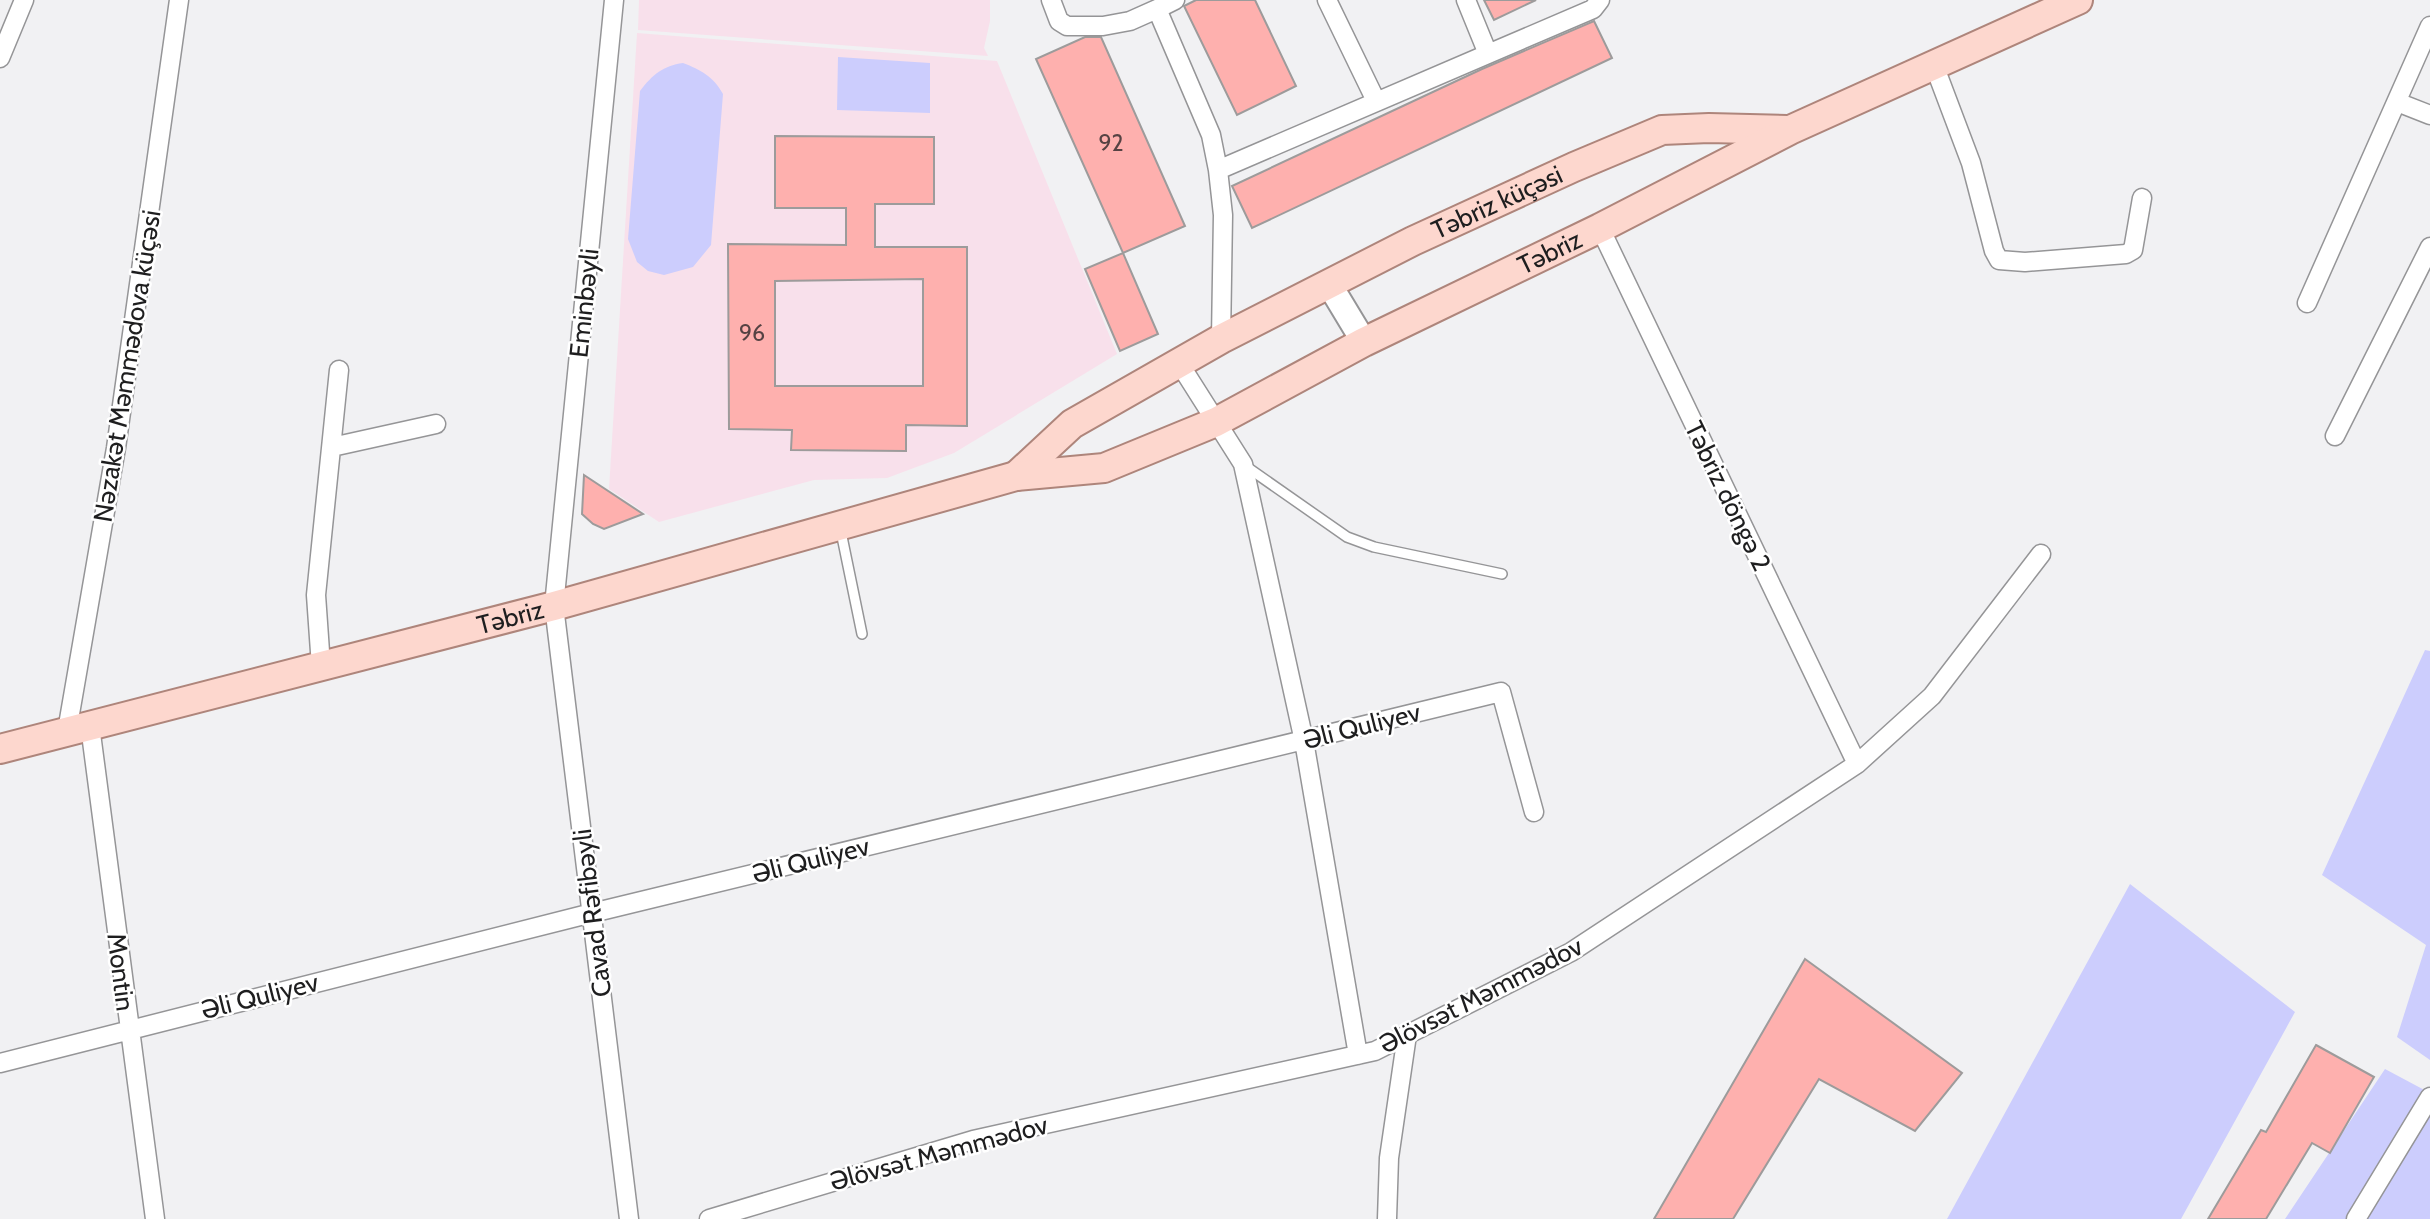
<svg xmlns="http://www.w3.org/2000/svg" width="2430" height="1219" viewBox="0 0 2430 1219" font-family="Cabin,sans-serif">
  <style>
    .education { fill: #f8e0eb }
    .green { fill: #cccdfd }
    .building { fill: #feb0ae; stroke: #9d9b9b; stroke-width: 2; fill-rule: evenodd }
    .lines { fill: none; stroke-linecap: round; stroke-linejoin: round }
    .lane-casing { stroke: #959597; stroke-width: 12 }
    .street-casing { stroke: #959597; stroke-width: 21 }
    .secondary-casing { stroke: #959597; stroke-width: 28 }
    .primary-casing { stroke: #ae857b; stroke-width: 32 }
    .lane { stroke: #fff; stroke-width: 9 }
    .street { stroke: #fff; stroke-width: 18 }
    .secondary { stroke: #fff; stroke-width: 24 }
    .primary { stroke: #fdd7ce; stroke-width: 28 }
    .labels { text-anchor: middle; stroke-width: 5; stroke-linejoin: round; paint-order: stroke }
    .number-label { font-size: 23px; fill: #564243 }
    .street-label { font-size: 26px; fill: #1e1e1f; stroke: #fff }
  </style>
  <rect width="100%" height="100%" fill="#f1f1f3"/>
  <path class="education" d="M639,0H990V21L984,48L988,56L638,30Z
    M637,33L997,61L1117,354L954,453L887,478L814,480L659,522L609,489Z"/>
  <path class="green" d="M838,57L930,63V113L837,110Z
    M683,63C701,70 713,76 723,94L711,245L693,267L664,275L648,271L637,262L628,239L640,91C653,74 663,66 683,63Z
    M2425,650L2430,651V1060L2397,1037L2426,945L2322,875Z
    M2130,884L2295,1012L2181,1219H1947Z
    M2385,1069L2430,1093V1219H2285Z"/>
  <path class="building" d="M1196,0H1255L1296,86L1237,115L1184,6Z
    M1484,0H1536L1494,20Z
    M1594,21L1612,58L1252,228L1232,186L1482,69Z
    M1085,37H1101L1185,226L1123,253L1036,59Z
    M775,136L934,137V204H875V247H967V426L906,425V451L791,450L792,430L729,429L728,244L846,245V208H775ZM923,279V386H775V281Z
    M1123,253L1158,334L1120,351L1085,269Z
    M584,475L643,514L604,529L593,524L582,514Z
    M1805,959L1962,1073L1915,1131L1819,1079L1733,1219H1654Z
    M2316,1045L2374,1077L2330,1153L2312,1143L2266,1219H2208L2261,1130L2266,1132Z"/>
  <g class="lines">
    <defs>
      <path id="lane" d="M1244,465L1347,537L1374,547L1502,574
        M840,527L862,634"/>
      <path id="street" d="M614,0L554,606L629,1219
        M1051,0L1059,21L1067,26H1103L1130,21L1157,9L1211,135L1218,170L1223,215L1221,339
        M1327,0L1376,101
        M1157,9L1175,0
        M1488,54L1593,9L1600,0
        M0,58L24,0
        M1934,65L1971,163L1994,251L1999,260L2025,262L2126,254L2133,250L2142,198
        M2397,102L2430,115
        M1218,170L1488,54L1466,0
        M1600,228L1857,764
        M2307,303L2430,26
        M1179,363L1243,464L1304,741L1358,1055
        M2335,436L2430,247
        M332,447L436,424
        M321,666L316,595L339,370
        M90,726L155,1219
        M67,731L116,448L179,0
        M0,1063L592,913L1501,692L1534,812
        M709,1219L973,1140L1375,1051L1571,952L1857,764L1932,696L2041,554
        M1387,1219L1389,1158L1407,1035
        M2356,1219L2430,1097"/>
      <path id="secondary" d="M1329,284L1364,342"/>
      <g id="primary">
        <path id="s1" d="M1016,476L1072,424L1221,339L1413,241L1574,167L1662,130L1709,128L1787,130"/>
        <path id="s2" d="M0,749L554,606L1016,476L1104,468L1216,422L1364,342L1600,228L1790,130L2078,0"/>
      </g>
    </defs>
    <use href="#lane" class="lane-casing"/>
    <use href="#street" class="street-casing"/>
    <use href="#secondary" class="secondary-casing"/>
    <use href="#primary" class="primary-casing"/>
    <use href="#lane" class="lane"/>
    <use href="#street" class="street"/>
    <use href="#secondary" class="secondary"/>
    <use href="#primary" class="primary"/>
  </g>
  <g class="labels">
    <g class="number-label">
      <text x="1111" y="151">92</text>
      <text x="752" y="341">96</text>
    </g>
    <g class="street-label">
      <text dy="9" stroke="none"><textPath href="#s1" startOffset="556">Təbriz küçəsi</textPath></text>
      <text dy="9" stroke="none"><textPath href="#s2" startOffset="1636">Təbriz</textPath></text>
      <text transform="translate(584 303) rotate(-84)" y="9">Eminbəyli</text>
      <text transform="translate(127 366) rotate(-81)" y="9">Nəzakət Məmmədova küçəsi</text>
      <text transform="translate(1728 496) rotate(64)" y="9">Təbriz döngə 2</text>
      <text dy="9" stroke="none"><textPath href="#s2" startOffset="527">Təbriz</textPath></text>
      <text transform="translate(1362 726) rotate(-14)" y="9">Əli Quliyev</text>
      <text transform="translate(811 860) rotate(-14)" y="9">Əli Quliyev</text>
      <text transform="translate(592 913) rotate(-97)" y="9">Cavad Rəfibəyli</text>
      <text transform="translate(121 972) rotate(83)" y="9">Montin</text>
      <text transform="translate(1481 995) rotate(-27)" y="9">Əlövsət Məmmədov</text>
      <text transform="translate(260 996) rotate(-14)" y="9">Əli Quliyev</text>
      <text transform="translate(939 1153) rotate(-15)" y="9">Əlövsət Məmmədov</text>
    </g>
  </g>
</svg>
